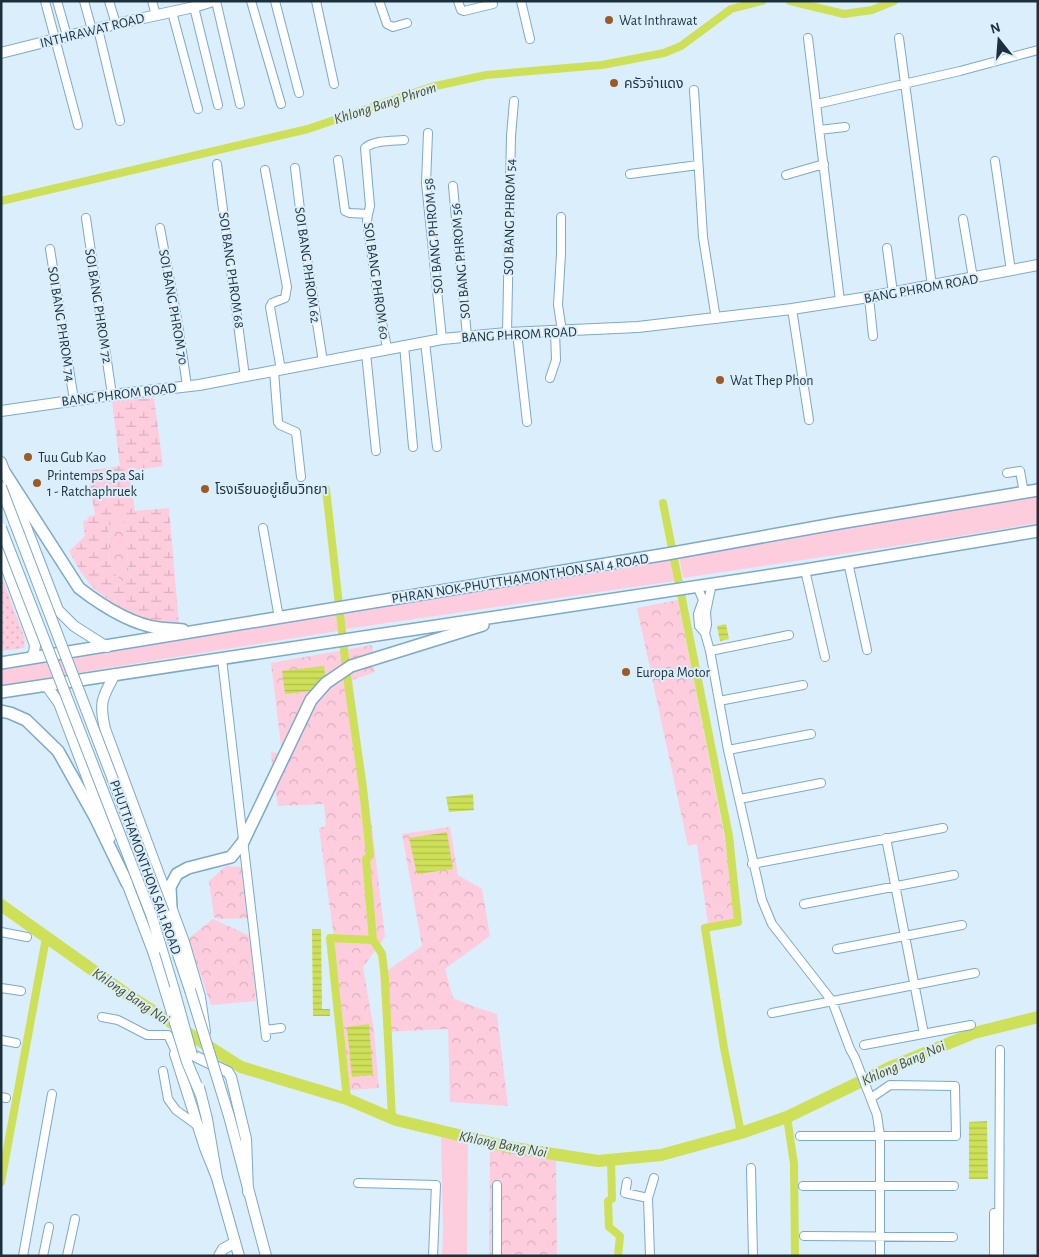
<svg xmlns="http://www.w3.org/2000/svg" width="1039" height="1257" viewBox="0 0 1039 1257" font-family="'Alegreya Sans','Noto Sans Thai',sans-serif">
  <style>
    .green { fill: #fecddd }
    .forest { fill: url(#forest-crowns) }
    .wetland { fill: url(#wetland-marsh); fill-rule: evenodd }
    .park { fill: url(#park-dots) }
    .water { fill: url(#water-rules) }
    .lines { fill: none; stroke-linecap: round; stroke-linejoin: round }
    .canal { stroke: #cde057; stroke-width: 8 }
    .river { stroke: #cde057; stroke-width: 12 }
    .street-casing { stroke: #7baac8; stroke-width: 10 }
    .secondary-casing { stroke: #7baac8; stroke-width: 12 }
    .primary-casing { stroke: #7baac8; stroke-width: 14 }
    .street { stroke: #fff; stroke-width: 8 }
    .secondary { stroke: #fff; stroke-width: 10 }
    .primary { stroke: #fff; stroke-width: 11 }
    .secondary-bridge-casing { stroke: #7baac8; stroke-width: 12; stroke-linecap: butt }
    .secondary-bridge { stroke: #fff; stroke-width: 10 }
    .poi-dot { fill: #9c5b26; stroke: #dbeefb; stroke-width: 2 }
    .labels { text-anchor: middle; stroke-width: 4; stroke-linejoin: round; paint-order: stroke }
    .poi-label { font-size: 14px; fill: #1c303c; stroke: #dbeefb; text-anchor: start }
    .street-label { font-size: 14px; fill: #1c303c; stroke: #dbeefb }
    .water-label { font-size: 15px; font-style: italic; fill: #4a521c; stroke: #dbeefb }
  </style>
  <defs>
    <pattern id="forest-crowns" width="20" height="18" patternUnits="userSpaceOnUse" patternTransform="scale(1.25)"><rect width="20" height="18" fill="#fecddd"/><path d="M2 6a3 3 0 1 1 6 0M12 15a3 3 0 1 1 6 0" fill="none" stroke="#d9b0bf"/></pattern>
    <pattern id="wetland-marsh" width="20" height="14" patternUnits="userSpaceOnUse" patternTransform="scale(1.25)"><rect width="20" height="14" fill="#fecddd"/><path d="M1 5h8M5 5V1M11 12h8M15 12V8" fill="none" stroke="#d9b0bf"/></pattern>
    <pattern id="park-dots" width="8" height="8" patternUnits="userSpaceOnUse" patternTransform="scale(1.25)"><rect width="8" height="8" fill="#fecddd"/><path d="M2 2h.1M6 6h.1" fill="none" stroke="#d9b0bf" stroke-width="1.8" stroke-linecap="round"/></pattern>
    <pattern id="water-rules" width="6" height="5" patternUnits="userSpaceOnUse" patternTransform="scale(1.25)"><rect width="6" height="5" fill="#cde057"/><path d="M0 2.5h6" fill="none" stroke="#afc04d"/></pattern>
  </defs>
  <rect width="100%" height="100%" fill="#dbeefb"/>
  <path class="green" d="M1038,496V523L929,541L683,578L679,556Z
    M671,557L675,581L346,629L344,614Z
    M336,614L338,631L1,685V669Z
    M441,1136L468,1142L467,1256H442L443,1229Z"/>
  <path class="forest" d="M118,512C132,534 124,555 131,579L123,582C105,568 109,541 109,520Z
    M678,600L725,840L736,921L708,925L697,844L688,846L637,608Z
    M372,645L375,672L352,680L372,827L385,937L363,967L374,1030L379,1088L350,1090L334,938L319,828L326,826L324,804L278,806L273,775L271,752L282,754L271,663Z
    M450,827L458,875L482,889L490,936L445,969L453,998L472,1006L497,1014L508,1106L450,1102L448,1029L384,1032L380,976L422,946L402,834Z
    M226,866L244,867L248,918L219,919L214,917L209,881Z
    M213,919L250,936L256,1001L211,1005L188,939Z
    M490,1149L556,1160L557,1256H489Z"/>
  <path class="wetland" d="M154,398L163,466L129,471L135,511L169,508L179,625L158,628L117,606L93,588L80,571L69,551L85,536L83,521L88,520L87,517L95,515L88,471L120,466L112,401ZM118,513C132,534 124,555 131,578L123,582C105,569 109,540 109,520Z"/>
  <path class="park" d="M1,575L25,639L24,648L1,651Z"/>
  <path class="water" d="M726,624L729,639L720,641L717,626Z
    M324,666L327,689L285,694L282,671Z
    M473,794L474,810L449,812L446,797Z
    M447,832L453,869L417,874L409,838Z
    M312,929H321L322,1009H330V1016H313Z
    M369,1024L373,1075L352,1077L347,1027Z
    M987,1121L988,1179H969V1122Z"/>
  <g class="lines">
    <path class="canal" d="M790,1L844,14L872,10L894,1
      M1,201L308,129L431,87L486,75L602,65L664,53L681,46L731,9L762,1
      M326,489L347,676L363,788L370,856L366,859L373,940L330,938L347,1099
      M663,503L729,836L738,922L705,928L724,1048L741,1133
      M373,940L382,954L385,979L392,1119
      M787,1117L794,1164L795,1256
      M611,1160L612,1199L608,1201L609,1227L620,1236L618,1256
      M1,1182L46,938"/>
    <path class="river" d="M1,905L125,993L241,1067L347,1099L396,1120L508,1147L598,1161L661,1155L741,1133L787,1117L893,1066L974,1033L1038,1017"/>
    <defs>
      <path id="street" d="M45,1L78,125
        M57,1L67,36
        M84,1L92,30
        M109,1L116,24
        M152,1L156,15
        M216,1L240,104
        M251,1L281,104
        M275,1L299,93
        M316,1L334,84
        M379,1L387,24L393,27L407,23
        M458,1L461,10L464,11L493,4
        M521,1L530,39
        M194,7L218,105
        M172,12L198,109
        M98,29L120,121
        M808,38L840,301
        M899,38L932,286
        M694,90L703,237L716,319
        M817,104L960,71L1038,50
        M819,130L845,127
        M428,133L426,183L442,339
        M338,160L345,211L350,213L368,214L367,221L380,312L387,348
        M995,161L1011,271
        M217,164L245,377
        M295,168L302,226L323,362
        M265,170L287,287L285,298L272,303L270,307L281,370
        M630,174L698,165
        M786,175L824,164
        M453,186L467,336
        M368,214L370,206L365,148C374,140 392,141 404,140
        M561,217V254L558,305L562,331
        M86,218L112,395
        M963,219L973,278
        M160,228L178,324L187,386
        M887,248L893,293
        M50,249L74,400
        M869,297L873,336
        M792,309L809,420
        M507,333L511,136L514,101
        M517,333L527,422
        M425,342L437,447
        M404,345L413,447
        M366,353L376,451
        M274,371L278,422L280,425L296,432L301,477
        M550,378L556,360L555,331
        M1007,473L1020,471L1024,493
        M263,528L279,618
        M848,562L867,650
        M805,570L825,657
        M697,586L703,600L698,614L699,626L705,633L710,651L728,750L762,900L772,924L832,1001L850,1049L855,1058L877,1115L880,1136V1256
        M705,633L707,625L706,612L712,583
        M710,651L789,635
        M222,659L266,1037
        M719,701L803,685
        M728,750L811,734
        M740,799L821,783
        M886,838L924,1034
        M752,864L943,828
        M804,904L954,875
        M1,932L27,937
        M837,949L962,925
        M1,988L21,991
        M772,1013L975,973
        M102,1017L118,1020L147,1035H168L176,1052
        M265,1030L281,1028
        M1,1040L16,1043
        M864,1045L971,1025
        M163,1071L168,1099L176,1110L198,1126
        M1,1097L6,1098
        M800,1136H956L955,1086L890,1085L871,1098
        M751,1168L753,1256
        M627,1182L625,1193L648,1198
        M358,1183L436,1185L433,1256
        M497,1185V1256
        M803,1186H954
        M804,1236L953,1237
        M23,1256L52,1094
        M43,1256L49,1227
        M67,1256L75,1219
        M650,1256L648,1198L654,1178
        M994,1256V1213
        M999,1256L1000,1050"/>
      <path id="secondary" d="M1,53L116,24L194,7L213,1
        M1,411L112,395L199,385L442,339L507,333L638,327L792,309L869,297L1038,265
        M1,462L58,610L74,626L107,647
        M1,553L35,645L34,653L30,658
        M115,674C102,698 99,702 105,729L184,942L200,997L205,1032
        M46,685L59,703L110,838
        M124,875L154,954
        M164,913L190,990
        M152,917L174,990
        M229,1116L266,1256
        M207,1119L217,1178L239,1256
        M217,1178L205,1148L175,1054L180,1049L228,1072L231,1077L246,1139L248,1192
        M219,1256L223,1249L234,1243"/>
      <path id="primary" d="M5,473L79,588C101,605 130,624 159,628C167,629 175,629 183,630
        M1,663L667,554L839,523L1038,490
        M1,692L805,570L1038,531
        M1,711L10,713L26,720L58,751L95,817L127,883
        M171,908L170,887L177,874L188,868L231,857L243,842L311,700L326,683L351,666L483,625"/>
    </defs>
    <use href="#street" class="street-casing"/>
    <use href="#secondary" class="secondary-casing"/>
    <use href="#primary" class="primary-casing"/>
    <use href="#street" class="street"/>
    <use href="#secondary" class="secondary"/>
    <use href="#primary" class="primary"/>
    <defs>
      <path id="secondary-bridge" d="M1,487L164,913
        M1,528L152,917
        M154,954L187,1062L200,1093
        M174,990L192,1055
        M190,990L229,1116
        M199,1087L207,1119"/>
    </defs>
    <use href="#secondary-bridge" class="secondary-bridge-casing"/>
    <use href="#secondary-bridge" class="secondary-bridge"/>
  </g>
  <g class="poi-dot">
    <circle cx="609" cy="20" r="5"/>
    <circle cx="614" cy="83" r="5"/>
    <circle cx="720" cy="380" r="5"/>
    <circle cx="28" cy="457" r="5"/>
    <circle cx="37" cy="483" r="5"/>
    <circle cx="205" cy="489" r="5"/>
    <circle cx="626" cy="672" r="5"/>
  </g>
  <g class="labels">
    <g class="poi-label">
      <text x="619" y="25">Wat Inthrawat</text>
      <text x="624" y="88">ครัวจ่าแดง</text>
      <text x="730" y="385">Wat Thep Phon</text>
      <text x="38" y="462">Tuu Gub Kao</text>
      <text x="47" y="480">Printemps Spa Sai<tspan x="47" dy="16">1 - Ratchaphruek</tspan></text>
      <text x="215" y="494">โรงเรียนอยู่เย็นวิทยา</text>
      <text x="636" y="677">Europa Motor</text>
    </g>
    <g class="street-label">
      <text transform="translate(92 30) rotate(-14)" y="5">INTHRAWAT ROAD</text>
      <text transform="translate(509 217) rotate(-89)" y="5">SOI BANG PHROM 54</text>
      <text transform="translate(433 236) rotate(-95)" y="5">SOI BANG PHROM 58</text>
      <text transform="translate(460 261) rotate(-95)" y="5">SOI BANG PHROM 56</text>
      <text transform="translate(308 265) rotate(82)" y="5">SOI BANG PHROM 62</text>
      <text transform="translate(232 270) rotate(82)" y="5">SOI BANG PHROM 68</text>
      <text transform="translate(377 281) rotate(82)" y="5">SOI BANG PHROM 60</text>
      <text transform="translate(921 288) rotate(-10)" y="5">BANG PHROM ROAD</text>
      <text transform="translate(99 306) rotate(81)" y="5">SOI BANG PHROM 72</text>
      <text transform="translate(174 307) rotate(80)" y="5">SOI BANG PHROM 70</text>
      <text transform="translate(62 324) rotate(81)" y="5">SOI BANG PHROM 74</text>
      <text transform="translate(519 334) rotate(-3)" y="5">BANG PHROM ROAD</text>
      <text transform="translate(119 394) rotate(-7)" y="5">BANG PHROM ROAD</text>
      <text transform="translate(520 578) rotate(-9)" y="5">PHRAN NOK-PHUTTHAMONTHON SAI 4 ROAD</text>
      <text transform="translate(146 867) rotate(70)" y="5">PHUTTHAMONTHON SAI 1 ROAD</text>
    </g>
    <g class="water-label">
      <text transform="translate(385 103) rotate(-18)" y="5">Khlong Bang Phrom</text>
      <text transform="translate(131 996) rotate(34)" y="5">Khlong Bang Noi</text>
      <text transform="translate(903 1063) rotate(-24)" y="5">Khlong Bang Noi</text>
      <text transform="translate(503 1144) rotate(11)" y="5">Khlong Bang Noi</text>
    </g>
  </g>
  <rect width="1039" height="1257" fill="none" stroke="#1c303c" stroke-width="5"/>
  <g transform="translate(999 40) rotate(343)" stroke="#dbeefb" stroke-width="4" paint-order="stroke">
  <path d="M0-4L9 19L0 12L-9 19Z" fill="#1c303c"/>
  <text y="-8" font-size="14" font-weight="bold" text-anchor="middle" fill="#1c303c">N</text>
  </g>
</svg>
